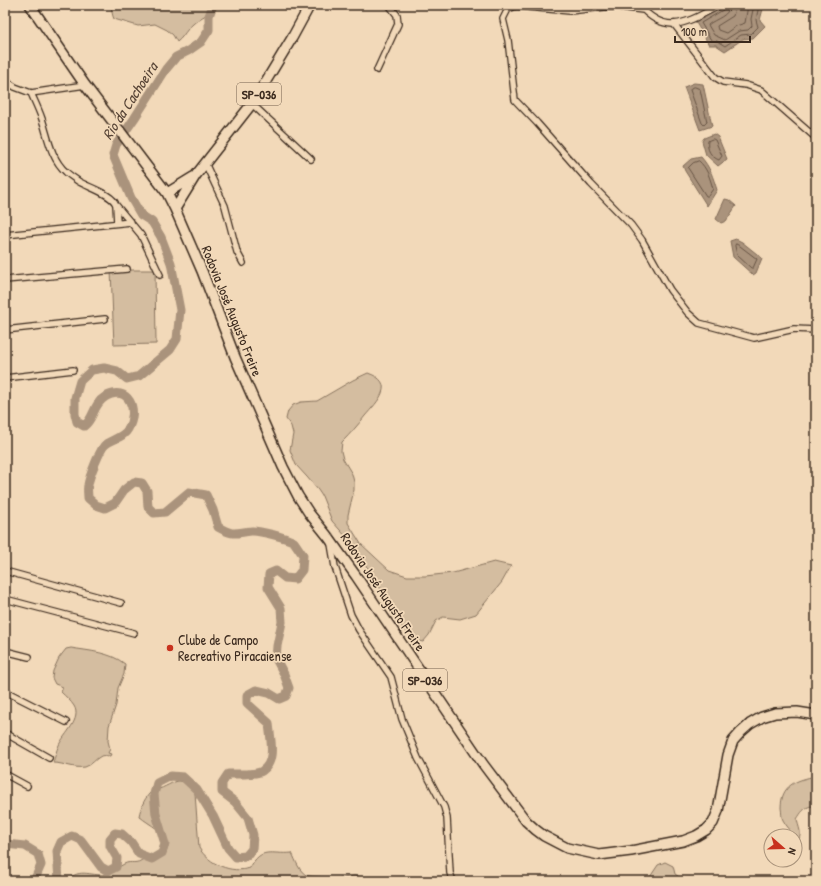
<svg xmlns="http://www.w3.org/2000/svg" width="821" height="886" viewBox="0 0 821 886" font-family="'Patrick Hand',sans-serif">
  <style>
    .green { fill: #d4bda0; stroke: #88745f }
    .water { fill: #aa937c; stroke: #7e6956 }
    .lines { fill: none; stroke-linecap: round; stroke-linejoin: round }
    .shore { stroke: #675444; stroke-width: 1 }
    .river { stroke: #aa937c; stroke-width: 9 }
    .minor-casing { stroke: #3b2a1e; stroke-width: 8 }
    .primary-casing { stroke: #3b2a1e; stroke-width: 12 }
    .minor { stroke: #f2d9b9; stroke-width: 5.5 }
    .primary { stroke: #f2d9b9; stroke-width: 9 }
    .poi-dot { fill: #c8321e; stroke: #f2d9b9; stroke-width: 1.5 }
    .labels { text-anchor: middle; stroke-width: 3.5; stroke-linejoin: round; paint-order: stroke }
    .shield { fill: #f2d9b9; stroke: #725e4c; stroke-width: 1 }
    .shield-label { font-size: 13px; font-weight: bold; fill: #3b2a1e }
    .street-label { font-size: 14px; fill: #3b2a1e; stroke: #f2d9b9 }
    .poi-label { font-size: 14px; fill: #3b2a1e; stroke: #f2d9b9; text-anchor: start }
    .water-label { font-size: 15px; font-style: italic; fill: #574436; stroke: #f2d9b9 }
  </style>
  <rect width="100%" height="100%" fill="#f2d9b9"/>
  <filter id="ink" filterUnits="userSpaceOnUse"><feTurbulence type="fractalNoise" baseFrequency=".025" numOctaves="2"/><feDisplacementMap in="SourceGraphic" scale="8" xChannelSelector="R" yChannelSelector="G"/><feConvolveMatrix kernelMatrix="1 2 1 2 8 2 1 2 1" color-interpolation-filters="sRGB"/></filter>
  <g filter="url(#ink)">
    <path class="green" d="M110,5H214L212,12C203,16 194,22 188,29C184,34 182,38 177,42L173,35L167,30L155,24L138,26L114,19C112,15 112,10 110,5Z
      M111,270H155L156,344L114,345Z
      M368,373C397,383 378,401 365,416C358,425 350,434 342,442L341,451L343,459L352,474L354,482V490L348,515V523L361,544L389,570L407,576H425L453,573L494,562L511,566L502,582L476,614L460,619L443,617L436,621L429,635L423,642L415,640L404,630L395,617L373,574L367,567L348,539L332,521L322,496L318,490L307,477L296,465L290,450L293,434L291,426L286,419L288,411L293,405L301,402L317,401L353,380Z
      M71,648C89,651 110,652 125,664L124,674L118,688L116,705L109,726L108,741L110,749L108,753L111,754L110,756C108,756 103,755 101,756C95,759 92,765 85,767C74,769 64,763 53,763C55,757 56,751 59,745C64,734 82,719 74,706C71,701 65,696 61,692L63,687L55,684L52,678L53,671L59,658L66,649Z
      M816,776V809L812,806C804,807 801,813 797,819C798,827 803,833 798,841L795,840V836H794C791,830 786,826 783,820C781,817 782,812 781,808C781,785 796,780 816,776Z
      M178,781L190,782L195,793L199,848C209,864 231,874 250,868C261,846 271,855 292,853C296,861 299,872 308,876L338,879L354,876L364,878L352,881H221C211,879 203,880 192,877L184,881H155L152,880L151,881H67C80,866 93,878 108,874C115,872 119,866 124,864C132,860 135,866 145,858L152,859L165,855L168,847C166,830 150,826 139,816C141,806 145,797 153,790C162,790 169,783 178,781Z
      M665,862L673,866L675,874L682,879L690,878L698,881H645L648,880L658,865Z"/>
    <path class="water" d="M724,5H762L763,9L760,20L765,26L753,38L743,39L725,51L716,45H709L695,21Z
      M694,83L703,84L712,126L700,130L684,87Z
      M714,134L718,137L727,159L718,166L706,155L702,141L704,138Z
      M701,157C710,167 713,177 717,190L707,206L685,171L683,166L691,159Z
      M725,199L729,200L736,206L726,221L721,223L716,219Z
      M736,239L742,242L762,258L756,273L753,275L733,257L730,241Z"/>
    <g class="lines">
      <path class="shore" d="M725,5L723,10L701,23L711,40L717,41L725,46L741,35L751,34L758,27L756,20L759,5
        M730,5C729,17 716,18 708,25L714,35L725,40L739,31L748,30L752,26L751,19L754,5
        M736,5L733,16L717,26L718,30L726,33L736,26L745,23L748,5
        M695,87L700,89L707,122L704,125L702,123L690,90L691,88Z
        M713,139L715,140L722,156L719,160C711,157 706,149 708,141Z
        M699,161C707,168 710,178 713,189L708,196H706L688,168L693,163Z
        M736,244L740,246L757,259L753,268H751L737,255L735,246Z"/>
      <path class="river" d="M5,844L25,846L38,854L41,865L34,881
        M59,881L57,851L61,842L72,836L81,840L101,867L108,871L116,867L117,858L110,846V839L115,833L122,834L131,842L139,854L152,859L162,853L165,844L156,814L154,794L157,783L171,776L183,777L197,790L213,816L228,848L236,857L246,856L252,849L253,835L248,818L235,802L222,792V783L228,774C236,774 256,775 262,771C277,761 270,738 269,723L247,703V695L256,690L269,693L279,699L286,696L289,688L284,674L276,659L277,646L282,622L281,608L268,587L269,574L276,571L285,578L295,579L302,570L303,555C300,551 297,546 294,542C288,538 258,530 251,531C234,533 234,536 218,527L213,510L206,495L189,492L165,512L154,513L148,507L147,491L142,483L134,482L124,490L115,503L105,508L96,505L88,498C88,494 87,489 88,485C89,478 100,448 106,444C113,439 124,437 128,429C139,410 129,384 105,397C93,404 94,419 84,426L77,422L75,414V398L80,381L92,370L104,368L117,371L127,379L139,376L170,350L177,339L180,310L171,263L161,237L152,222L141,215L131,198L113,155L116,145L134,119L166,69L176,57L188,51L201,42L209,30V16L213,5"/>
      <defs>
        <path id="minor" d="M639,5C667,38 689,21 720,5
          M643,10L619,7H604L570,11L516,6L508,9L503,19L508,40L515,100L537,123L591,184L631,225L642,240L670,290L688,313L699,323L754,338L794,329L816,330
          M674,24L715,77L723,82L746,85L761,90L816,138
          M377,70L398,24L397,15L389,5
          M5,80L15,87L31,93L85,85
          M31,93C35,102 39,110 42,119C48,137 51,159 66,172C69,175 74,178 78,181C87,187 113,194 116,205L141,235L160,275
          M252,104L311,159
          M205,163L225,206L237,252L243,263
          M116,205L117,223
          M5,235L131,222
          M5,280L127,269
          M5,330L105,319
          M5,378L73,370
          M331,544L335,567L351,615L359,630L391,677L402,719L418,758L444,807L447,818L450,873L453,881
          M5,571L121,603
          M5,599L134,633
          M5,651L29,657
          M5,691L66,722
          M5,733L49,758
          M5,774L27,786"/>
        <path id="primary" d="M30,5L85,85L167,193L175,209L202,271L235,357L283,467L298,496L309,513L329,538L356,576L483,764L526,821L536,830L544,836L567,848L599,855L631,851L683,841L696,836L706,830L713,823L718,811L728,755L733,741L741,732L750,724L762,717L775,713L797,712L816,715
          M167,193L193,177
          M175,209L196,175L254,101L292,38L310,5"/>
      </defs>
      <use href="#minor" class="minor-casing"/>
      <use href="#primary" class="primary-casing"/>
      <use href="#minor" class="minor"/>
      <use href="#primary" class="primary"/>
    </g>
  </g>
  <circle class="poi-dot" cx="170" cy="648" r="4"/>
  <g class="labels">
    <g class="shield">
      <rect x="237" y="83" width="44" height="22" rx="3"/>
      <rect x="403" y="669" width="44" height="22" rx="3"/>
    </g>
    <g class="shield-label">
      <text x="259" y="99">SP-036</text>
      <text x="425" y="685">SP-036</text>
    </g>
    <g class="street-label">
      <text transform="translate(232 311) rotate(68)" y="5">Rodovia José Augusto Freire</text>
      <text transform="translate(383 592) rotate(56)" y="5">Rodovia José Augusto Freire</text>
    </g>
    <g class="poi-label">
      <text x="178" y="645">Clube de Campo<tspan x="178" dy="16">Recreativo Piracaiense</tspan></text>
    </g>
    <g class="water-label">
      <text transform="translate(130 101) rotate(-57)" y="5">Rio da Cachoeira</text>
    </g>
  </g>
  <rect width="821" height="886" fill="none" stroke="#f2d9b9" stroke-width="20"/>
  <rect x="10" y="10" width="801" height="866" fill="none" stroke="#3b2a1e" stroke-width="1.5" filter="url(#ink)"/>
  <g transform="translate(783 848) rotate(110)"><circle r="19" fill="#f2d9b9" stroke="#a9937b"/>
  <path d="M0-3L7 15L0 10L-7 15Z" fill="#c8321e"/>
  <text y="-6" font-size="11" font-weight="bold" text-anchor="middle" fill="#3b2a1e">N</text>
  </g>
  <path d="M675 36v6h75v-6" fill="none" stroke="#3b2a1e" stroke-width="2"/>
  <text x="681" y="36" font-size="12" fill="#3b2a1e" stroke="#f2d9b9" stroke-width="3" paint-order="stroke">100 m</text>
</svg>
